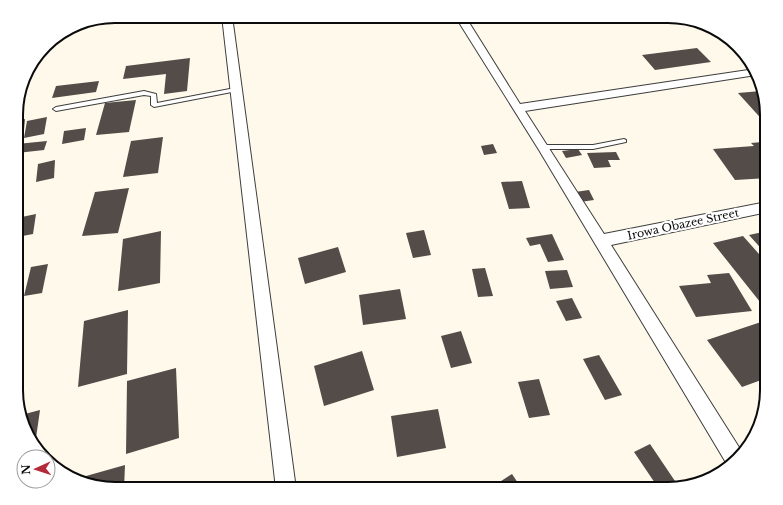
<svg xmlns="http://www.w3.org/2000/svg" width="783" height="505" viewBox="0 0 783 505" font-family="'Libre Baskerville',serif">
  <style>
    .building { fill: #534c48 }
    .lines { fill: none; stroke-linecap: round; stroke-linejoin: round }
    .lane-casing { stroke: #3e3e3e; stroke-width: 2 }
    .street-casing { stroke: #3e3e3e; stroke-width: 2 }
    .lane { fill: #fff; fill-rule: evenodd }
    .street { fill: #fff; fill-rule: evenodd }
    .labels { text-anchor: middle; stroke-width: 4; stroke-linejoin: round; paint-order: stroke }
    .street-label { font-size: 11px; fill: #0b0b0b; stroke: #fff }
    .rim { fill: none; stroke: #0b0b0b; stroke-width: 2 }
  </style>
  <rect width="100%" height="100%" fill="#fef9ea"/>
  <path class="building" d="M597,16H604L609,21L603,22Z
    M697,48L711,62L655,70L642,55Z
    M190,58L187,91L164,94L166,74L123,79L126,66Z
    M99,81L96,92L52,98L56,86Z
    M761,91L767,109V125L738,93Z
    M136,100L129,132L96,135L105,103Z
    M47,117L44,134L24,138L27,121Z
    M25,119L23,141L17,142V121Z
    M86,128L84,140L62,144L64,131Z
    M163,137L158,173L123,177L131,141Z
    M47,141L44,150L17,153V144Z
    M762,142L767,148V154H760L767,163V178L735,180L713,149L754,146L751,143Z
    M493,144L497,153L484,155L481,146Z
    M578,149L582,155L566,158L562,151Z
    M616,152L620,160H608L611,167L594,168L587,153Z
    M55,160L54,178L36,182L38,164Z
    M522,181L530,208L509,209L501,182Z
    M129,188L118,233L82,236L95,192Z
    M589,190L594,200L580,202L575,192Z
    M36,214L33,234L17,237V218Z
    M424,230L431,255L413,258L406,233Z
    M161,231L160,283L118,291L123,239Z
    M767,231V255L749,235Z
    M552,234L564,260L548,262L540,244L530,246L526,238Z
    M743,236L767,263V306L764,307L713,243Z
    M338,247L346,272L305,284L298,258Z
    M48,264L42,293L24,296L31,267Z
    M485,268L493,296L478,297L472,269Z
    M567,270L573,287L550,289L545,271Z
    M729,273L752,311L696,317L679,286L711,283L707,275Z
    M400,289L406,319L363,325L359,295Z
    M572,298L582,318L566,321L556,301Z
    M128,310L127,374L78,387L84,321Z
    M767,320V378L742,387L707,340Z
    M461,331L472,363L451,368L441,336Z
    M362,351L374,390L324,406L314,366Z
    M599,355L622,395L605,400L583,359Z
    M176,368L179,438L126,454L127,381Z
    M539,379L550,415L529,418L518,382Z
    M438,409L446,448L397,457L391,416Z
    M40,410L35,445L29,440L21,415Z
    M650,444L679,487L659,489L634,452Z
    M125,465L124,489H115L79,478Z
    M512,474L520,486L516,489H502L498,483Z"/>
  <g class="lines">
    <defs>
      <path id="lane" d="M235,88L237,89V91L154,107L151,105V96L144,95L56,111L53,109L56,107L144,91L156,94L157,103Z
        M624,139L626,140V142L593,149H543L540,147L543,145H593Z"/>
      <path id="street" d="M222,16H232L296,489H276Z
        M455,16H465L520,104L755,69L756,75L525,111L604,234L767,202V212L611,245L742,452L728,466L539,150Z"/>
    </defs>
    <use href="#lane" class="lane-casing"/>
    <use href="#street" class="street-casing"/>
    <use href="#lane" class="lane"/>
    <use href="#street" class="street"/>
  </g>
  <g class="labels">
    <g class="street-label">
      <text transform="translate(683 224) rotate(-12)" y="4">Irowa Obazee Street</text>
    </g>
  </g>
  <path d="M0 0H783V505H0ZM115 23H668A92 92 0 0 1 760 115V390A92 92 0 0 1 668 482H115A92 92 0 0 1 23 390V115A92 92 0 0 1 115 23Z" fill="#fff" fill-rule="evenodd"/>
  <path class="rim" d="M115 23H668A92 92 0 0 1 760 115V390A92 92 0 0 1 668 482H115A92 92 0 0 1 23 390V115A92 92 0 0 1 115 23Z"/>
  <g transform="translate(36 469) rotate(267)"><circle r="19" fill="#ffffff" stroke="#9d9d9d"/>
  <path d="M0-3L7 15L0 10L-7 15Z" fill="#b32b39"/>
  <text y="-6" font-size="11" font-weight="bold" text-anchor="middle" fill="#0b0b0b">N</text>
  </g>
</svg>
